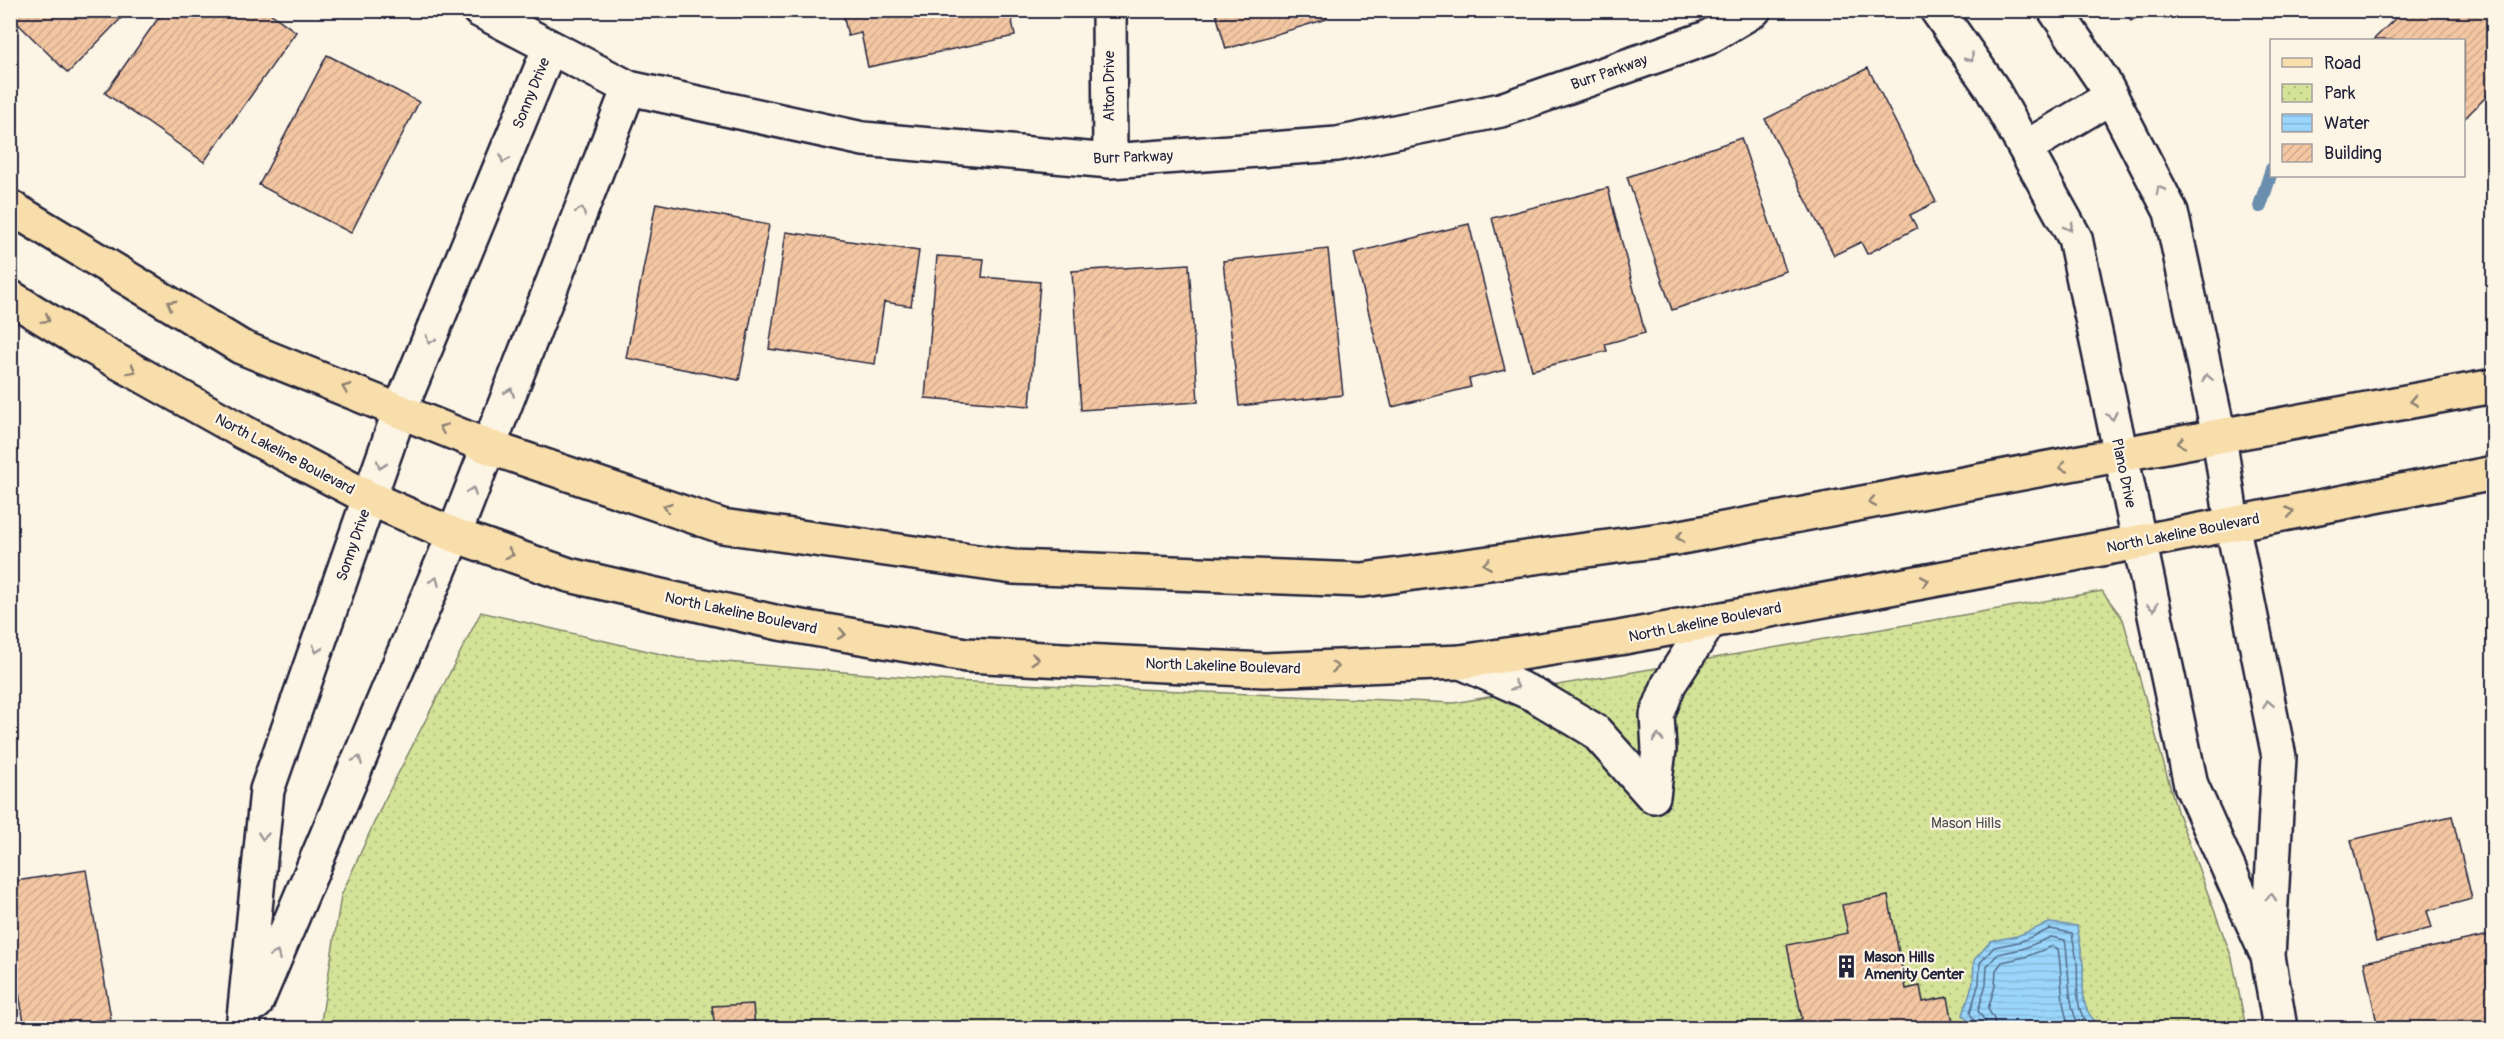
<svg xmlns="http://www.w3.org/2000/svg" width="2504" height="1039" viewBox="0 0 2504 1039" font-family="Pangolin,sans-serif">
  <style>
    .park { fill: url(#park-dots); stroke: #7b8269; stroke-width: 1.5 }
    .water { fill: url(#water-rules); stroke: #6a8eae; stroke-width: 1.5 }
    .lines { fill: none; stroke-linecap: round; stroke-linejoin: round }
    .shore { stroke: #526a88; stroke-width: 1.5 }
    .stream { stroke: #6a8eae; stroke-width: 14 }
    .building { fill: url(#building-hatch); stroke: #22223b; stroke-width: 1.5 }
    .minor-casing { stroke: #22223b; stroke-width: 38 }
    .major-casing { stroke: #22223b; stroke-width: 38 }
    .minor { stroke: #fcf5e5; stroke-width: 33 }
    .major { stroke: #f8deab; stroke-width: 33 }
    .oneway { stroke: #9a9698 }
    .oneway2 { stroke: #8d8073 }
    .labels { text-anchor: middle; stroke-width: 4.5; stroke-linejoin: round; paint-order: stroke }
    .street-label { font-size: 15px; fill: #22223b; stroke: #fcf5e5 }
    .park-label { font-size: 15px; fill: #4e5252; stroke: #fcf5e5 }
    .poi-label { font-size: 15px; font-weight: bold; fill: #22223b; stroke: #fcf5e5; text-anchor: start }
  </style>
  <defs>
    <pattern id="park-dots" width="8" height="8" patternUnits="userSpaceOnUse" patternTransform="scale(1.5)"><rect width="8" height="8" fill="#d4e397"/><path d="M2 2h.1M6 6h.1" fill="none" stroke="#b6c283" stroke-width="1.8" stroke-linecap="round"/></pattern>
    <pattern id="water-rules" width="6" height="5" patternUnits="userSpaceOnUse" patternTransform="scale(1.5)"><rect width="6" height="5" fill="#9ad6fb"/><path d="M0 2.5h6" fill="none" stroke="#84b7d8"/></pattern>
    <pattern id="building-hatch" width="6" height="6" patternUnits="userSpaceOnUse" patternTransform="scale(1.5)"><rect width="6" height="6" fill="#f4c7a3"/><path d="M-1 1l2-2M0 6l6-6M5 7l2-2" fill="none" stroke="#d1ab8d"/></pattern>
  </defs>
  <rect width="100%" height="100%" fill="#fcf5e5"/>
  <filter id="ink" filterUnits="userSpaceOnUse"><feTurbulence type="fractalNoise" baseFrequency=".0167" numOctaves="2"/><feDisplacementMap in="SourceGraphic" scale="12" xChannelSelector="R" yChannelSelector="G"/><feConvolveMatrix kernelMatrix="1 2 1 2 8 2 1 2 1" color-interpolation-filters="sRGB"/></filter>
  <g filter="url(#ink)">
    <path class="park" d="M2102,591L2123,619L2177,811L2232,958L2246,1028H320L341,896L383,803L481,612L678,658L951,681L1454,703Z"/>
    <path class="water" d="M2049,923L2077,926C2079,938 2082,951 2083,964C2084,992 2078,1010 2103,1028H1974L1963,1015L1973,982L1974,960L1991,941L2017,936Z"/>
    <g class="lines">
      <path class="shore" d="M1978,1028L1970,1013L1979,983L1980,963L1994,947L2019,942L2050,929L2072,933C2073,942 2076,952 2077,962C2079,984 2072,1013 2093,1028
        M1986,1028L1985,1021L1978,1011L1986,984L1987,966L1998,954L2022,949L2051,937L2065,940C2070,965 2066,1009 2081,1028
        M1995,1028L1994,1019L1988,1009L1995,986L1996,970L2002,962L2025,957L2053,946L2058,949C2063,976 2059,1002 2070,1028"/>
      <path class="stream" d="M2260,206L2272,169"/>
    </g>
    <path class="building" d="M10,10H129L68,73L10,16Z
      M164,10H266L296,32L204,162L105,93Z
      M842,10H1010L1015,36L868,67L861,33L848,36Z
      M1215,10H1324L1327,19L1226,49Z
      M2125,10H2149L2131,21Z
      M2404,10H2494V89L2464,119V40H2373Z
      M327,55L419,102L351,233L259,185Z
      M1868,68L1936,202L1910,215L1917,228L1867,254L1861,242L1834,255L1765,119Z
      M1741,138L1786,271L1672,310L1627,177Z
      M1608,188L1645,333L1605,344L1607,351L1532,370L1492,218Z
      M656,203L769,225L739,380L626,358Z
      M1469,224L1505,370L1469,379L1471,387L1392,407L1354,253Z
      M786,232L919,251L911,306L884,302L875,364L769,349Z
      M1328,249L1343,395L1239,406L1223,261Z
      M937,256L984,259L982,277L1040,282L1030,406L925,398Z
      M1189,264L1198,402L1081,410L1072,271Z
      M2452,816L2472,899L2427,911L2432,928L2376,942L2351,840Z
      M86,870L111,1019L54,1028H25L10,942V882Z
      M1888,896L1906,989L1920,986L1923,1002L1948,997L1954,1028H1782L1781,1023L1802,1019L1787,945L1848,933L1842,905Z
      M2494,934V1028H2378L2364,962Z
      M753,1004L755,1028H715L712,1006Z"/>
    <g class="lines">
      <defs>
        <path id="minor" d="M479,10L629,88L863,139L1110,161L1337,144L1501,110L1707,38L1754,10
          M1109,10L1110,161
          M1937,10L1991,87L2075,238L2191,785L2265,950
          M2055,10L2103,81L2171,212L2219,436L2232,523L2279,757L2268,956L2280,1028
          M2025,148L2111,97
          M1461,662L1535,695L1595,731L1653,796
          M1653,796L1659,750L1657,715L1661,705L1669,684L1710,621
          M256,1003L454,535L629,88
          M243,1028L267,790L400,410L550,47"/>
        <path id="major" d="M10,207L241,347L489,447L722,526L1013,567L1362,580L1676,538L2219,436L2494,386
          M10,297L81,341L245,433L369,498L454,535L569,575L779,623L966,655L1264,670L1461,662L1619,638L2139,542L2494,473"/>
      </defs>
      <use href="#minor" class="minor-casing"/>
      <use href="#major" class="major-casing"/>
      <use href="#minor" class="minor"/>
      <use href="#major" class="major"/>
    </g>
    <defs><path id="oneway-chevron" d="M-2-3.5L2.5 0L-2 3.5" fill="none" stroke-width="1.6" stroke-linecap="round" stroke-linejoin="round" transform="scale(1.5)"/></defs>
    <g class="oneway">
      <use href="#oneway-chevron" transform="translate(1970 58) rotate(55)"/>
      <use href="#oneway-chevron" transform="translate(504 159) rotate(112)"/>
      <use href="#oneway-chevron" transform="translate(2160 190) rotate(-118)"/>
      <use href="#oneway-chevron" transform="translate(581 211) rotate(-69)"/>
      <use href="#oneway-chevron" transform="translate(2069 227) rotate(61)"/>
      <use href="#oneway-chevron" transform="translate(430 340) rotate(113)"/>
      <use href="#oneway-chevron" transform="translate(2207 378) rotate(-102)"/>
      <use href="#oneway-chevron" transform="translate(510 392) rotate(-69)"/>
      <use href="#oneway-chevron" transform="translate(2112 416) rotate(78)"/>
      <use href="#oneway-chevron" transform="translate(381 465) rotate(109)"/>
      <use href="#oneway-chevron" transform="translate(472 491) rotate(-69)"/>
      <use href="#oneway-chevron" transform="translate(435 581) rotate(-67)"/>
      <use href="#oneway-chevron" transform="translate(2153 607) rotate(78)"/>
      <use href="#oneway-chevron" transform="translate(317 649) rotate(109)"/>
      <use href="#oneway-chevron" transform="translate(1515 686) rotate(24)"/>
      <use href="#oneway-chevron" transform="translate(2268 704) rotate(-101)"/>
      <use href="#oneway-chevron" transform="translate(1658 738) rotate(-93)"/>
      <use href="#oneway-chevron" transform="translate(358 760) rotate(-67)"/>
      <use href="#oneway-chevron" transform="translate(263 836) rotate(96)"/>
      <use href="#oneway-chevron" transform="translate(2271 897) rotate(-87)"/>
      <use href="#oneway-chevron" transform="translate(276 955) rotate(-67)"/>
    </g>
    <g class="oneway2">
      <use href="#oneway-chevron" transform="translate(171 304) rotate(-149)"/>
      <use href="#oneway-chevron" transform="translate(46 319) rotate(32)"/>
      <use href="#oneway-chevron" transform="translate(132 370) rotate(29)"/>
      <use href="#oneway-chevron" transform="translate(346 388) rotate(-158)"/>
      <use href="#oneway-chevron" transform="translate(2414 401) rotate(170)"/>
      <use href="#oneway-chevron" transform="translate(443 428) rotate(-157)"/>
      <use href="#oneway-chevron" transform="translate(2181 443) rotate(168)"/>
      <use href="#oneway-chevron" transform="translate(2063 467) rotate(169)"/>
      <use href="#oneway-chevron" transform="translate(1872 502) rotate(170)"/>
      <use href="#oneway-chevron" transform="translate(667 507) rotate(-161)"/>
      <use href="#oneway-chevron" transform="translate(2290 512) rotate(-11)"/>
      <use href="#oneway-chevron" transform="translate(1680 537) rotate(170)"/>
      <use href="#oneway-chevron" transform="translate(510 554) rotate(19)"/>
      <use href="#oneway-chevron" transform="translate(1487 564) rotate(172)"/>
      <use href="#oneway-chevron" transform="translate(1925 581) rotate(-10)"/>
      <use href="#oneway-chevron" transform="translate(842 634) rotate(10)"/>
      <use href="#oneway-chevron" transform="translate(1035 659) rotate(3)"/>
      <use href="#oneway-chevron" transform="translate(1335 667) rotate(-2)"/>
    </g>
  </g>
  <defs>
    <symbol id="building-bare" viewBox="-9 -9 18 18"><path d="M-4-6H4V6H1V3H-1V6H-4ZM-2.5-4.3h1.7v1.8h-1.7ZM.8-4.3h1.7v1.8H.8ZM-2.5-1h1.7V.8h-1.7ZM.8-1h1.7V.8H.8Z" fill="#22223b" stroke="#fcf5e5" stroke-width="2.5" paint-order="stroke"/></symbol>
  </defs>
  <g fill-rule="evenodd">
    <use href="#building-bare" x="1830" y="950" width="33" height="33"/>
  </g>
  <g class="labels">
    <g class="street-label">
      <text transform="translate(1609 72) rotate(-19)" y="5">Burr Parkway</text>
      <text transform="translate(1109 86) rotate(-90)" y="5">Alton Drive</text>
      <text transform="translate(531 93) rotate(-68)" y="5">Sonny Drive</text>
      <text transform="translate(1133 157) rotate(-2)" y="5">Burr Parkway</text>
      <text transform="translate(285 454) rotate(28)" y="5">North Lakeline Boulevard</text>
      <text transform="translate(2124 473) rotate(78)" y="5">Plano Drive</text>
      <text transform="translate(2183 533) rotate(-11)" y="5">North Lakeline Boulevard</text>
      <text transform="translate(353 545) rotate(-71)" y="5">Sonny Drive</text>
      <text transform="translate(741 613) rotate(12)" y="5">North Lakeline Boulevard</text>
      <text transform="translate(1705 622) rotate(-11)" y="5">North Lakeline Boulevard</text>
      <text transform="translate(1223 666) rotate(2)" y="5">North Lakeline Boulevard</text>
    </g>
    <g class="park-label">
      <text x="1966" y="828">Mason Hills</text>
    </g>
    <g class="poi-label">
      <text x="1864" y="962">Mason Hills<tspan x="1864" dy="17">Amenity Center</tspan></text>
    </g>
  </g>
  <rect width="2504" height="1039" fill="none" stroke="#fcf5e5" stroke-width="36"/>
  <rect x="18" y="18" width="2468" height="1003" fill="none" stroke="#22223b" stroke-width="2" filter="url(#ink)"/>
  <rect x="2270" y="39" width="195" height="138" fill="#fcf5e5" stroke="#a5a1a1" stroke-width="1.5"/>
  <rect x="2282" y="58" width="30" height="9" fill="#f8deab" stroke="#a5a1a1" stroke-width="1.5"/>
  <text x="2324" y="69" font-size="18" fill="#22223b">Road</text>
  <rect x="2282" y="84" width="30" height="18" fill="url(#park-dots)" stroke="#a5a1a1" stroke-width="1.5"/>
  <text x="2324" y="99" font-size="18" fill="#22223b">Park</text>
  <rect x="2282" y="114" width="30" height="18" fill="url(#water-rules)" stroke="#a5a1a1" stroke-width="1.5"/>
  <text x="2324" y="129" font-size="18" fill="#22223b">Water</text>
  <rect x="2282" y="144" width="30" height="18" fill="url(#building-hatch)" stroke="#a5a1a1" stroke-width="1.5"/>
  <text x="2324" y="159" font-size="18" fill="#22223b">Building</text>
</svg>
